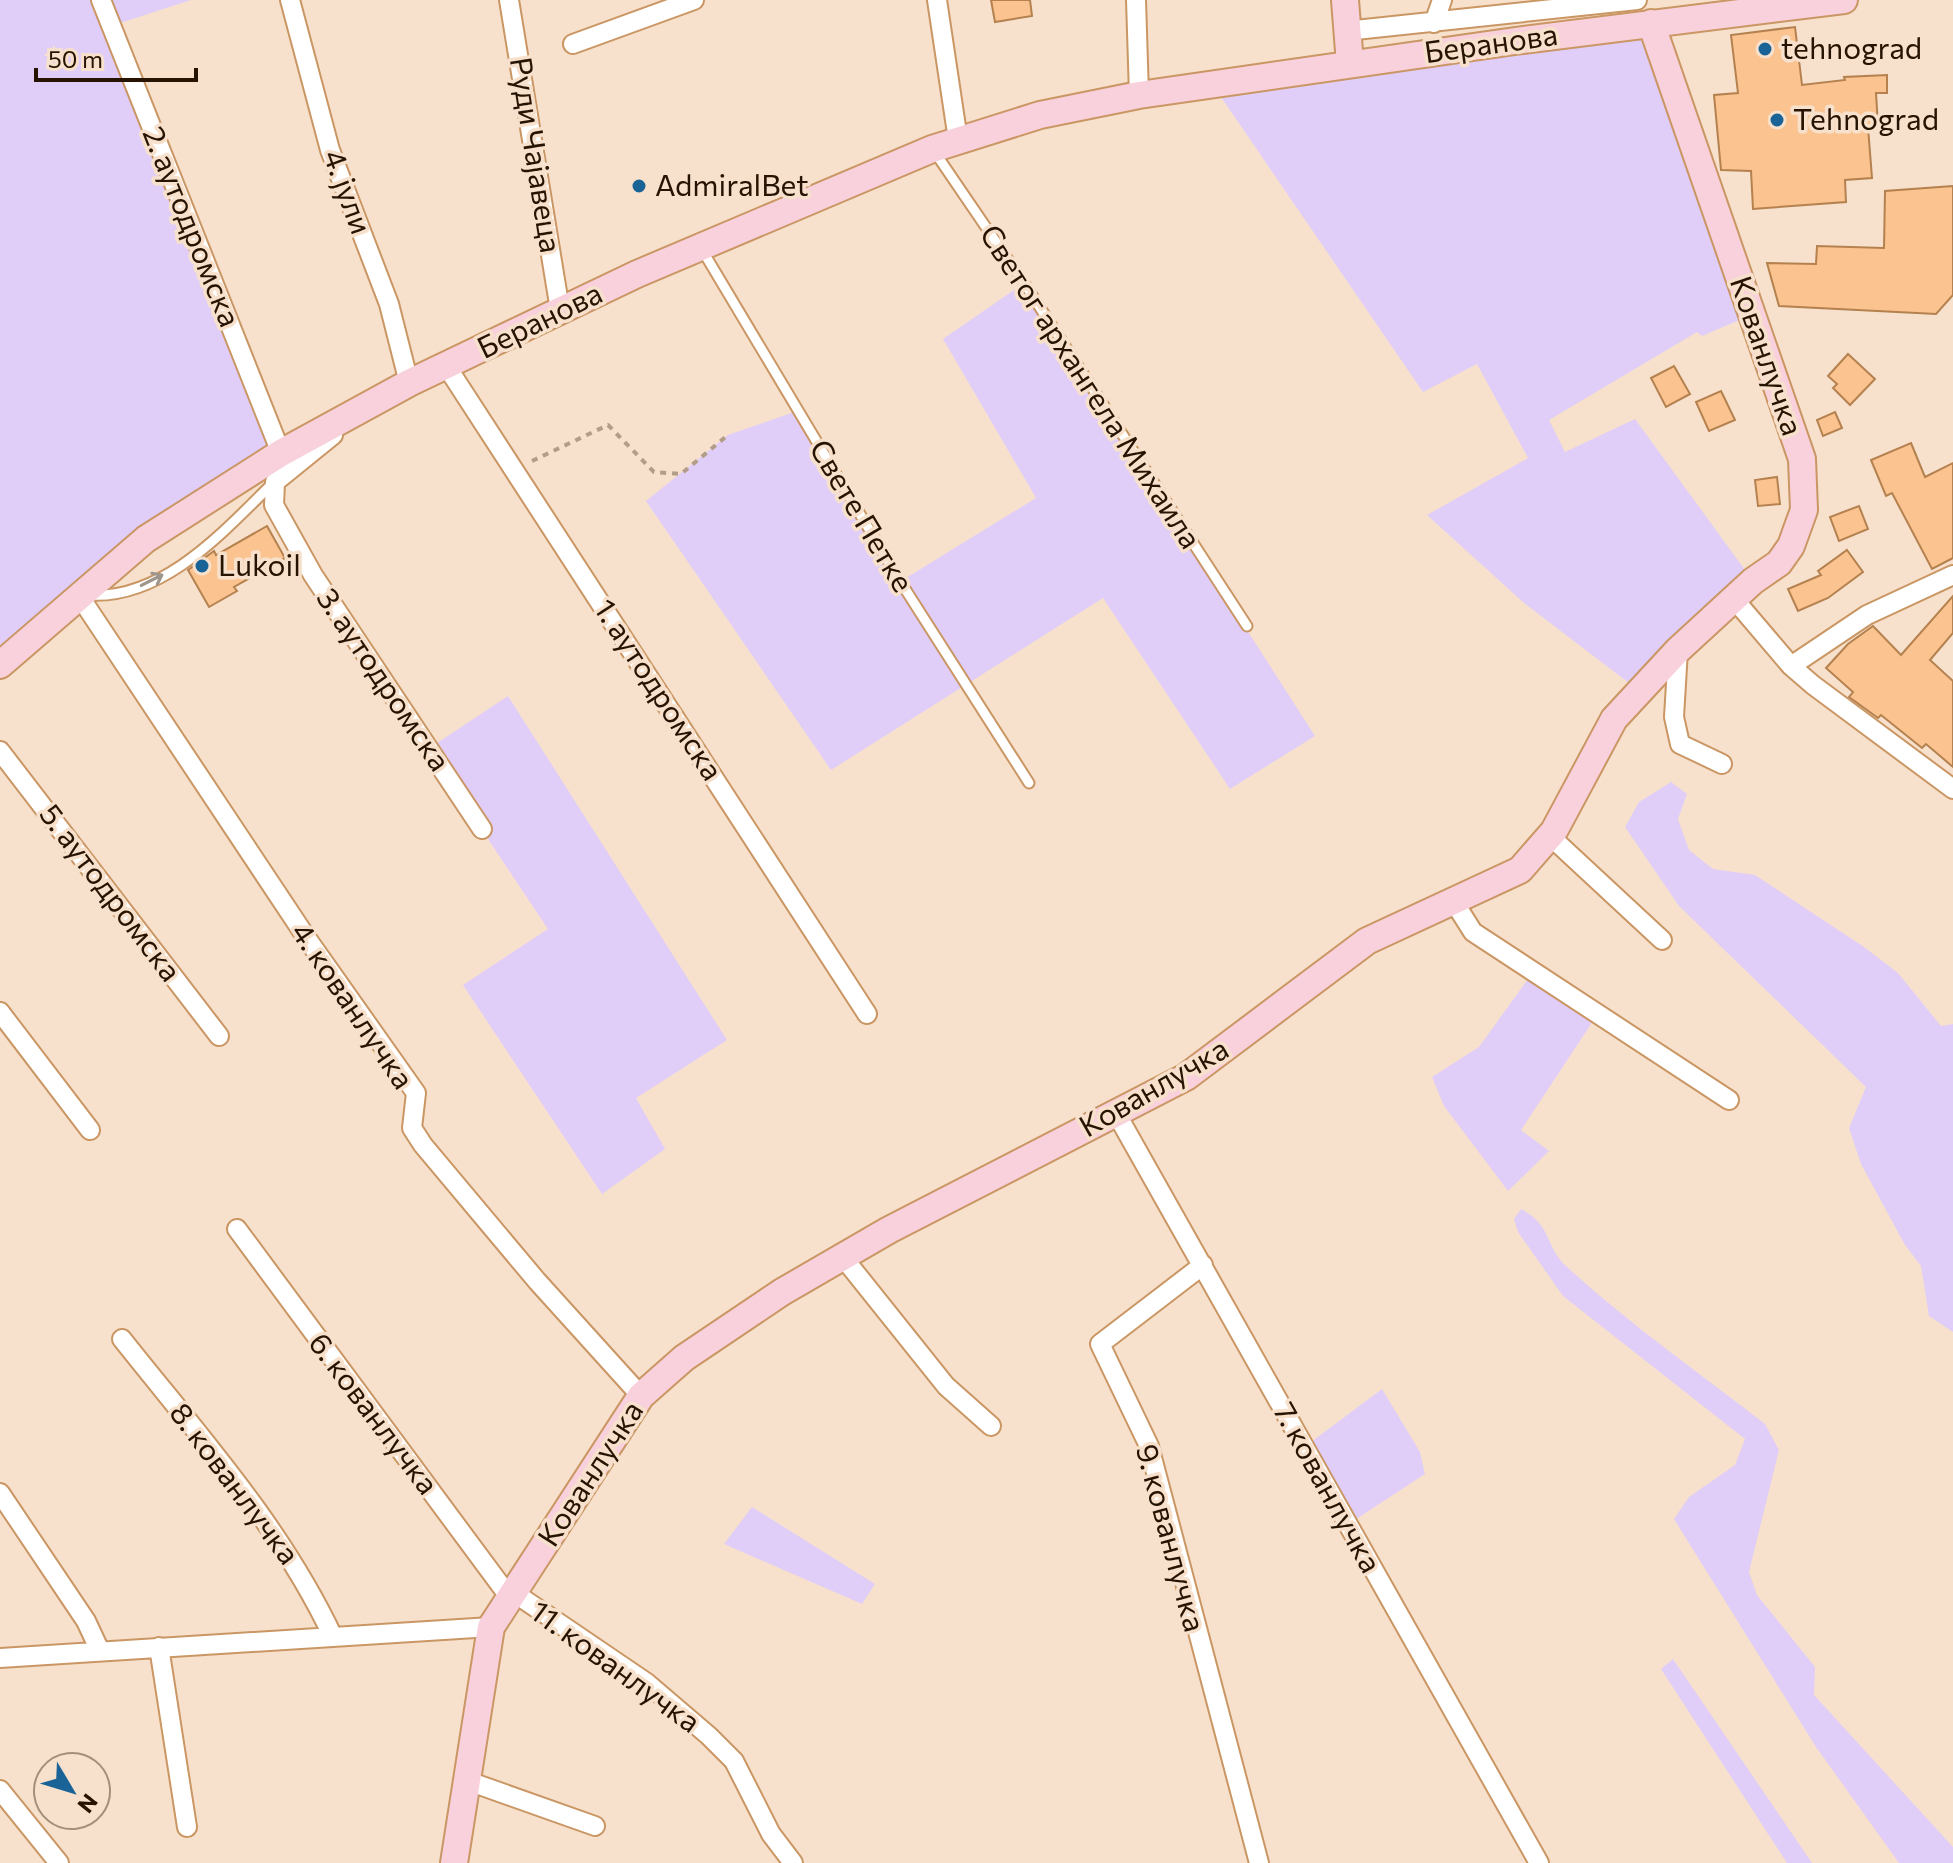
<svg xmlns="http://www.w3.org/2000/svg" width="1953" height="1863" viewBox="0 0 1953 1863" font-family="Commissioner,sans-serif">
  <style>
    .green { fill: #e0cef8 }
    .building { fill: #fac38f; stroke: #b4814f; stroke-width: 2 }
    .lines { fill: none; stroke-linecap: round; stroke-linejoin: round }
    .lane-casing { stroke: #ca9664; stroke-width: 13 }
    .street-casing { stroke: #ca9664; stroke-width: 22 }
    .secondary-casing { stroke: #ca9664; stroke-width: 30 }
    .path { stroke: #b29d89; stroke-width: 4; stroke-dasharray: 6 6; stroke-linecap: butt }
    .lane { stroke: #fff; stroke-width: 9 }
    .street { stroke: #fff; stroke-width: 18 }
    .secondary { stroke: #f8d1dc; stroke-width: 26 }
    .oneway { stroke: #9e958d }
    .poi-dot { fill: #196397; stroke: #f7e1cc; stroke-width: 3 }
    .labels { text-anchor: middle; stroke-width: 7; stroke-linejoin: round; paint-order: stroke }
    .street-label { font-size: 30px; fill: #271301; stroke: #f7e1cc }
    .poi-label { font-size: 30px; fill: #271301; stroke: #f7e1cc; text-anchor: start }
  </style>
  <rect width="100%" height="100%" fill="#f7e1cc"/>
  <path class="green" d="M0,0H191L111,26L281,453L0,665Z
    M1651,23L1751,315L1702,336L1697,332L1549,420L1565,452L1635,419L1753,581L1638,690L1524,603L1427,515L1528,458L1477,364L1423,392L1212,84Z
    M1024,283L1315,736L1230,789L1103,598L831,770L646,501L728,435L797,411L901,581L1036,498L943,339Z
    M508,696L727,1040L636,1098L665,1149L602,1194L463,985L548,929L428,749Z
    M1671,782L1687,794L1678,819L1689,850L1713,869L1755,875L1864,947L1898,973L1941,1026L1953,1024V1332L1929,1316L1921,1266L1905,1245L1861,1164L1849,1128L1866,1087L1679,906L1625,827L1639,802Z
    M1533,972L1597,1015L1521,1130L1549,1151L1508,1191L1444,1106L1432,1077L1479,1047Z
    M1521,1209C1552,1225 1545,1246 1566,1266C1628,1323 1698,1372 1765,1424L1779,1450L1749,1572L1757,1595L1815,1667L1814,1695L1953,1847V1863H1899L1816,1747L1674,1519L1689,1497L1735,1465L1745,1439L1563,1296L1518,1232L1514,1219Z
    M1382,1389L1420,1452L1425,1474L1347,1525L1303,1448Z
    M752,1507L875,1584L862,1604L724,1544Z
    M1673,1659L1812,1863H1787L1661,1669Z"/>
  <path class="building" d="M991,0H1030L1032,16L995,22Z
    M1795,27L1802,85L1845,80L1844,77L1887,75V93H1876L1878,126L1868,127L1872,178L1845,180L1846,202L1753,209L1751,171L1721,170L1714,95L1738,93L1731,35Z
    M1953,186V295L1936,314L1779,306L1767,263L1816,264L1817,246L1884,248L1885,191Z
    M1848,354L1875,379L1850,405L1833,388L1837,384L1828,376Z
    M1674,366L1690,394L1666,407L1651,378Z
    M1721,391L1735,420L1709,431L1696,402Z
    M1835,412L1842,428L1823,436L1817,420Z
    M1911,443L1925,477L1953,463V558L1932,569L1892,493L1886,496L1871,460Z
    M1777,477L1780,504L1758,506L1755,480Z
    M1859,506L1868,529L1839,541L1830,517Z
    M267,526L285,558L234,587L237,591L209,607L188,570L214,551L216,555Z
    M1847,550L1863,572L1828,598L1798,611L1788,589L1821,575L1818,571Z
    M1953,596V633L1930,660L1953,681V767L1926,744L1922,748L1881,715L1878,718L1849,697L1853,692L1826,668L1848,644L1873,626L1901,655Z"/>
  <g class="lines">
    <defs>
      <path id="lane" d="M934,151L1024,283L1247,626
        M701,248L900,581L1029,783
        M89,595C163,600 224,531 272,484"/>
      <path id="street" d="M101,0L281,453
        M290,0L330,150L389,304L409,383
        M509,0L560,310
        M937,0L958,140
        M1136,0L1139,95
        M1434,23L1442,0
        M1346,31L1637,0
        M573,44L694,0
        M447,367L867,1014
        M333,435L275,482L274,505L313,575L482,829
        M78,594L310,943L416,1093L412,1128L423,1145L537,1281L641,1396
        M1734,599L1791,666L1813,685L1953,789
        M1678,650L1674,717L1680,744L1722,764
        M1791,666L1867,615L1953,575
        M0,751L219,1036
        M1551,837L1662,940
        M1454,902L1473,932L1729,1100
        M0,1012L90,1130
        M1116,1113L1539,1863
        M237,1229L510,1598
        M842,1256L946,1386L991,1426
        M1203,1265L1100,1344L1149,1446L1259,1863
        M122,1339C198,1435 281,1526 333,1637
        M0,1493L86,1621L100,1651
        M513,1592L647,1683L709,1736L734,1761L771,1834L793,1863
        M159,1647L187,1827
        M0,1658L491,1627
        M468,1781L595,1826
        M0,1790L59,1863"/>
      <path id="secondary" d="M1345,0L1350,64
        M0,665L146,539L281,453L409,383L637,274L932,149L1040,115L1139,95L1515,41L1844,0
        M454,1863L491,1627L641,1396L684,1358L782,1292L889,1230L1186,1077L1367,941L1520,870L1554,831L1614,719L1678,650L1753,581L1779,563L1791,546L1804,510L1802,459L1651,23"/>
    </defs>
    <use href="#lane" class="lane-casing"/>
    <use href="#street" class="street-casing"/>
    <use href="#secondary" class="secondary-casing"/>
    <path class="path" d="M532,461L608,425L654,472L681,474L728,435"/>
    <use href="#lane" class="lane"/>
    <use href="#street" class="street"/>
    <use href="#secondary" class="secondary"/>
  </g>
  <defs><path id="oneway-shaft" d="M-6 0H5M1.5-3L5.5 0L1.5 3" fill="none" stroke-width="1.6" stroke-linecap="round" stroke-linejoin="round" transform="scale(2)"/></defs>
  <use class="oneway" href="#oneway-shaft" transform="translate(152 580) rotate(-27)"/>
  <g class="poi-dot">
    <circle cx="1765" cy="49" r="8"/>
    <circle cx="1777" cy="120" r="8"/>
    <circle cx="639" cy="186" r="8"/>
    <circle cx="202" cy="566" r="8"/>
  </g>
  <g class="labels">
    <g class="street-label">
      <text transform="translate(1491 44) rotate(-8)" y="10">Беранова</text>
      <text transform="translate(535 155) rotate(81)" y="10">Руди Чајавеца</text>
      <text transform="translate(347 192) rotate(70)" y="10">4. јули</text>
      <text transform="translate(191 227) rotate(68)" y="10">2. аутодромска</text>
      <text transform="translate(540 321) rotate(-26)" y="10">Беранова</text>
      <text transform="translate(1766 356) rotate(71)" y="10">Кованлучка</text>
      <text transform="translate(1090 387) rotate(57)" y="10">Светог архангела Михаила</text>
      <text transform="translate(861 516) rotate(59)" y="10">Свете Петке</text>
      <text transform="translate(383 680) rotate(56)" y="10">3. аутодромска</text>
      <text transform="translate(658 690) rotate(57)" y="10">1. аутодромска</text>
      <text transform="translate(110 893) rotate(53)" y="10">5. аутодромска</text>
      <text transform="translate(352 1006) rotate(56)" y="10">4. кованлучка</text>
      <text transform="translate(1154 1088) rotate(-30)" y="10">Кованлучка</text>
      <text transform="translate(373 1414) rotate(53)" y="10">6. кованлучка</text>
      <text transform="translate(591 1474) rotate(-57)" y="10">Кованлучка</text>
      <text transform="translate(234 1484) rotate(53)" y="10">8. кованлучка</text>
      <text transform="translate(1327 1488) rotate(61)" y="10">7. кованлучка</text>
      <text transform="translate(1170 1538) rotate(75)" y="10">9. кованлучка</text>
      <text transform="translate(615 1667) rotate(36)" y="10">11. кованлучка</text>
    </g>
    <g class="poi-label">
      <text x="1781" y="59">tehnograd</text>
      <text x="1793" y="130">Tehnograd</text>
      <text x="655" y="196">AdmiralBet</text>
      <text x="218" y="576">Lukoil</text>
    </g>
  </g>
  <g transform="translate(72 1791) rotate(128)"><circle r="38" fill="#f7e1cc" stroke="#a48f7b" stroke-width="2"/>
  <path d="M0-6L14 30L0 20L-14 30Z" fill="#196397"/>
  <text y="-12" font-size="22" font-weight="bold" text-anchor="middle" fill="#271301">N</text>
  </g>
  <path d="M36 68v12h160v-12" fill="none" stroke="#271301" stroke-width="4"/>
  <text x="48" y="68" font-size="24" fill="#271301" stroke="#f7e1cc" stroke-width="6" paint-order="stroke">50 m</text>
</svg>
